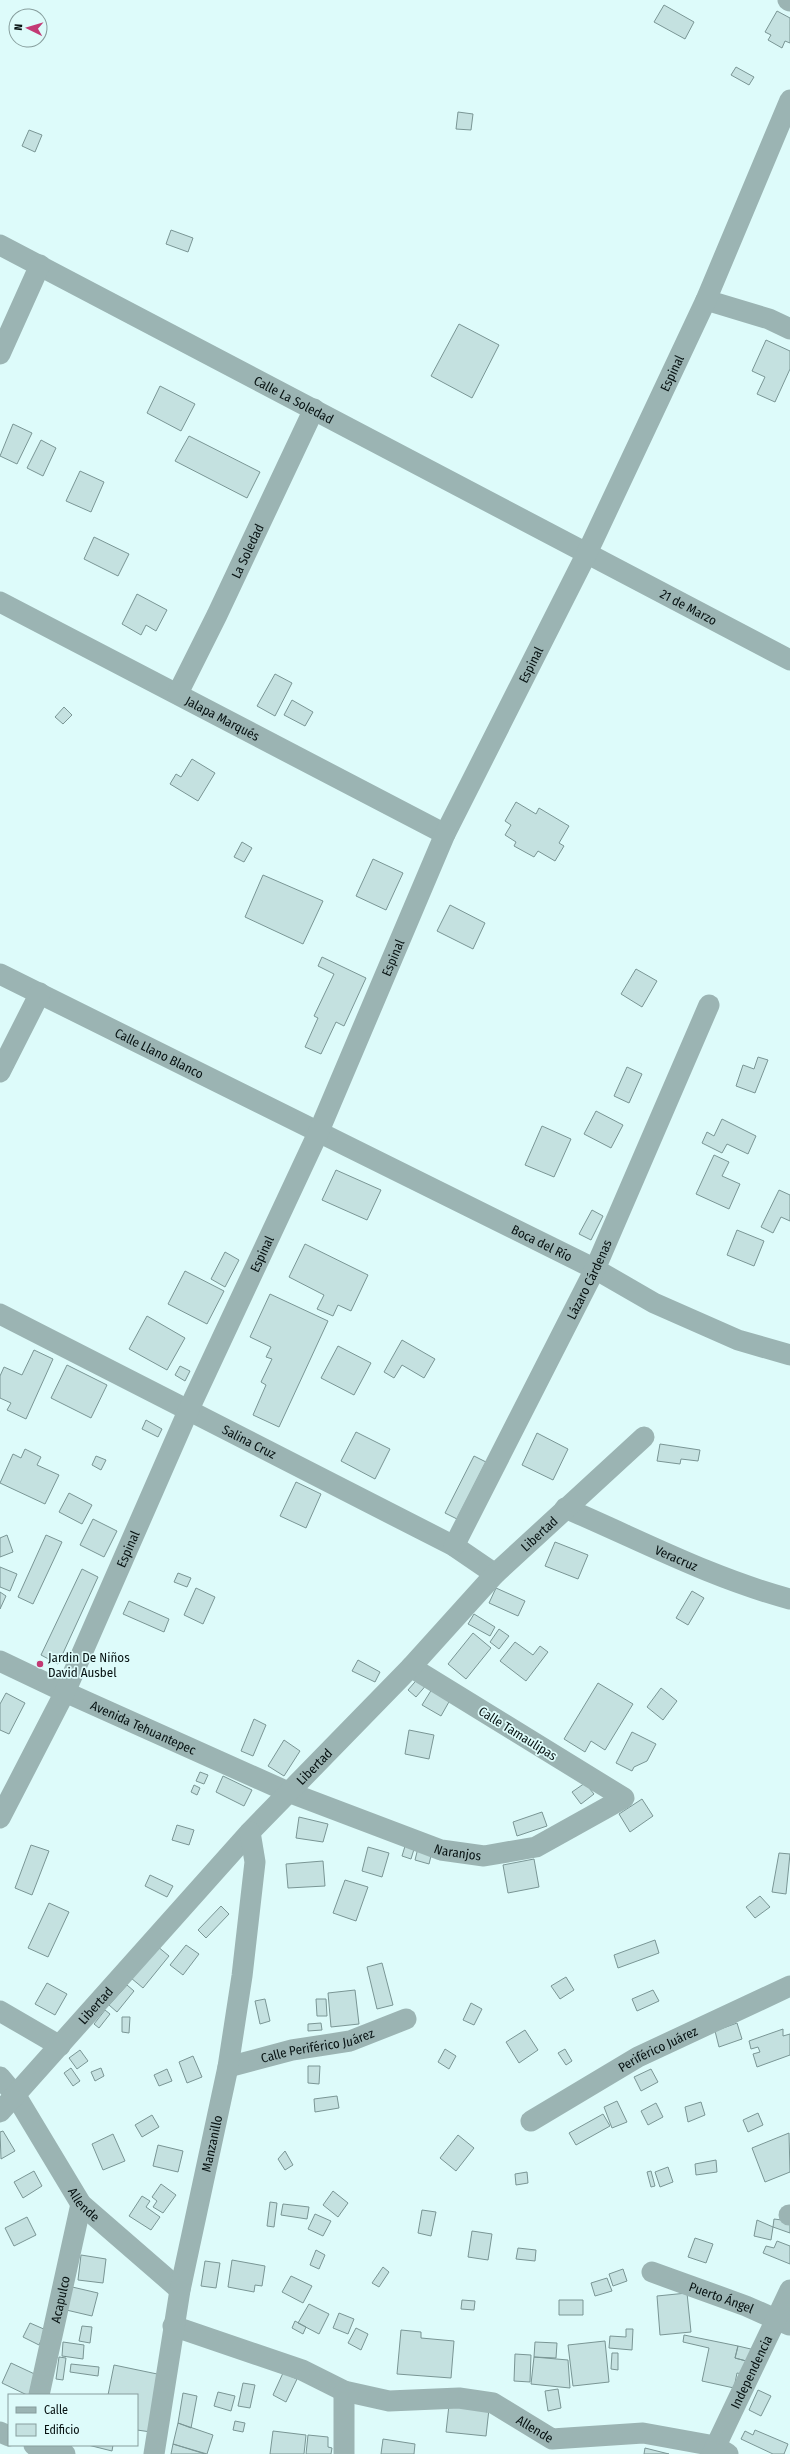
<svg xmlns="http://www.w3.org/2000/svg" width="790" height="2454" viewBox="0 0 790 2454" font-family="'Fira Sans Condensed',sans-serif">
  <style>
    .building { fill: #c4e1e0; stroke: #7a9695 }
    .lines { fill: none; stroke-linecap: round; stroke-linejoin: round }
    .minor { stroke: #9bb4b3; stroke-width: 21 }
    .poi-dot { fill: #c33a74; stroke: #ddfbfa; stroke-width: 1.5 }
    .labels { text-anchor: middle; stroke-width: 3.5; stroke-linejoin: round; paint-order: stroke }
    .street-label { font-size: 13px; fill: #071212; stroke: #ddfbfa }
    .poi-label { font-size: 13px; fill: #071212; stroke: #ddfbfa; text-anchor: start }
  </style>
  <rect width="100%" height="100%" fill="#ddfbfa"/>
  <path class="building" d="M664,5L694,22L685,39L654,22Z
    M777,11L790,18V43L785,41L782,48L768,40L771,35L765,32Z
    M736,67L754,77L749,85L731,75Z
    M458,112L473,114L471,130L456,129Z
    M29,130L42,135L35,152L22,146Z
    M171,230L193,238L188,252L166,244Z
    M459,324L499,345L472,398L431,376Z
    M766,340L790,351V369L775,402L757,394L765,377L752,371Z
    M160,386L195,404L181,431L147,413Z
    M13,424L32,433L17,464L0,456Z
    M189,436L260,472L247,498L175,461Z
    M41,440L56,448L43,476L27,468Z
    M80,471L104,482L91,512L66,501Z
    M94,537L129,554L118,576L84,559Z
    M137,594L167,610L156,631L146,625L141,635L122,624Z
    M275,674L292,683L275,716L257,706Z
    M292,700L313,712L305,726L284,715Z
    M64,707L72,715L63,724L55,717Z
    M192,759L215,773L198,801L170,784L176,774L181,777Z
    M516,802L536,814L539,808L569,826L559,843L564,846L555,861L538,851L534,857L514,846L516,842L505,835L511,825L505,821Z
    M242,842L252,848L244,862L234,857Z
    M373,859L403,873L386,910L356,896Z
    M263,875L323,901L303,944L245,917Z
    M450,905L485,923L473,949L437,931Z
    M322,957L366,978L344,1026L336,1022L321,1054L305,1047L318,1018L314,1016L334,974L318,966Z
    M636,969L657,981L642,1007L621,994Z
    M758,1057L768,1060L755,1093L736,1086L743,1065L754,1069Z
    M627,1067L642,1074L629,1103L614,1096Z
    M596,1111L623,1125L611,1148L584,1134Z
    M722,1119L756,1136L748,1154L727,1144L722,1153L702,1143L707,1132L714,1136Z
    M542,1126L571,1139L554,1177L525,1165Z
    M714,1155L729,1162L722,1176L740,1184L729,1209L696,1194Z
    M336,1170L381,1190L367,1220L322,1200Z
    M779,1190L790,1195V1221L781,1217L773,1233L761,1227Z
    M592,1210L603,1216L591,1240L579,1234Z
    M737,1230L764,1241L754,1266L727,1255Z
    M305,1244L368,1275L351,1311L338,1305L333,1316L317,1309L324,1295L289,1277Z
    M225,1252L239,1260L225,1287L211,1279Z
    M185,1271L224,1291L207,1324L168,1304Z
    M270,1294L328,1321L279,1427L253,1415L266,1385L261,1382L272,1359L266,1357L271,1347L250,1337Z
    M147,1316L185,1338L167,1370L129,1349Z
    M402,1340L435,1359L424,1378L402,1365L394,1378L384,1372Z
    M338,1346L371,1363L354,1395L321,1378Z
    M34,1350L53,1359L26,1419L7,1410L11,1403L0,1398V1376L4,1367L22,1375Z
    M67,1365L107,1385L91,1418L51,1398Z
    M180,1366L190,1371L185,1381L175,1375Z
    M146,1420L162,1429L158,1437L142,1429Z
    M356,1432L390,1449L375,1479L341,1461Z
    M537,1433L568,1449L553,1480L522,1465Z
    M660,1444L700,1450L698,1461L681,1459L680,1464L657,1461Z
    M25,1449L41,1457L37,1465L59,1475L45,1504L0,1483L13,1454L21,1458Z
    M96,1456L106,1460L101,1470L92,1465Z
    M474,1456L486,1462L457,1519L445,1513Z
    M296,1482L321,1494L306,1528L280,1516Z
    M69,1493L92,1505L82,1524L59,1512Z
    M93,1519L117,1531L104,1557L80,1545Z
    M7,1535L13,1552L0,1557V1538Z
    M46,1535L62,1542L33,1604L18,1597Z
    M555,1542L588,1555L578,1579L545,1566Z
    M0,1567L17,1574L10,1591L0,1587Z
    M82,1569L98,1577L58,1664L41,1655Z
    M178,1573L191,1578L187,1587L174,1582Z
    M196,1588L215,1597L203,1624L184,1615Z
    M496,1588L525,1601L518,1616L489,1603Z
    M692,1591L704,1598L688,1625L676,1618Z
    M0,1592L6,1596L0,1609Z
    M129,1601L169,1619L164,1632L123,1614Z
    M474,1614L495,1627L490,1636L468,1624Z
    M499,1629L509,1636L499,1649L490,1642Z
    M473,1633L491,1648L466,1679L448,1664Z
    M515,1642L533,1655L540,1646L548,1652L526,1681L500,1661Z
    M358,1660L380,1672L375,1682L352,1671Z
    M420,1676L428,1683L416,1697L408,1690Z
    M598,1683L633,1704L605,1750L591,1741L585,1752L564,1739Z
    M661,1688L677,1701L663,1720L647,1707Z
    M432,1689L450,1700L441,1716L422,1705Z
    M6,1693L25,1703L9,1734L0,1730V1704Z
    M254,1719L266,1725L253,1756L241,1751Z
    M409,1730L434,1735L429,1759L405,1754Z
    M632,1732L656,1744L647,1761L634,1767L632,1771L616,1763Z
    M284,1740L300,1751L284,1776L268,1766Z
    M200,1772L208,1775L204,1784L196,1781Z
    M223,1776L252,1790L244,1806L216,1792Z
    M585,1783L594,1794L581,1804L572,1792Z
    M194,1785L200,1788L197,1795L191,1792Z
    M642,1799L653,1816L630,1832L619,1814Z
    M542,1812L547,1826L517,1836L513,1822Z
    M299,1817L328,1824L323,1842L296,1838Z
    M177,1825L194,1830L189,1845L172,1840Z
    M406,1843L415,1846L411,1859L402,1856Z
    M31,1845L49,1851L32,1895L15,1888Z
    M368,1847L389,1853L382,1877L362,1871Z
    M418,1848L432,1852L429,1864L415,1860Z
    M779,1853L790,1854L786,1894L772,1892Z
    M534,1859L539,1887L508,1893L503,1865Z
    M323,1861L325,1886L288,1888L286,1864Z
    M150,1875L173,1886L167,1897L145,1886Z
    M345,1880L368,1887L356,1921L333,1913Z
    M760,1896L770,1907L755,1918L746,1907Z
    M49,1903L69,1912L48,1957L28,1948Z
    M221,1906L229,1914L206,1938L198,1930Z
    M655,1940L659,1953L618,1968L614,1955Z
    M186,1945L199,1954L183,1975L170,1965Z
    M157,1946L169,1956L143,1988L131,1978Z
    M382,1963L393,2005L377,2009L367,1967Z
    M566,1977L574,1990L560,1999L551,1986Z
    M47,1983L67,1994L55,2015L35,2004Z
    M127,1985L134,1991L117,2012L109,2005Z
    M355,1990L359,2024L331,2027L328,1993Z
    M653,1990L659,2001L637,2011L632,1999Z
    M265,1999L270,2021L260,2024L255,2001Z
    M316,1999H326L327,2016H317Z
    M471,2003L482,2009L474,2025L463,2020Z
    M105,2010L110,2014L99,2028L94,2024Z
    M122,2017H130L129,2033L122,2032Z
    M321,2023L322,2030L308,2031V2024Z
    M737,2023L742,2039L719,2047L715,2031Z
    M783,2029V2036L790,2034V2055L757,2067L753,2054L760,2052L758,2047L751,2049L749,2041Z
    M525,2030L538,2050L519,2063L506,2042Z
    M445,2049L456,2056L449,2069L438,2062Z
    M565,2049L572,2061L566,2065L558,2053Z
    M80,2050L88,2061L77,2069L69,2058Z
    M193,2056L202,2077L187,2083L179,2062Z
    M308,2066H320L319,2084L308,2083Z
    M71,2068L80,2081L73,2086L64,2073Z
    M101,2068L104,2076L95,2081L91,2072Z
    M167,2069L172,2081L159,2086L154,2075Z
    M651,2069L658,2082L641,2091L634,2077Z
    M337,2096L339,2108L315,2112L314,2099Z
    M617,2101L627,2122L612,2128L604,2107Z
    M701,2102L705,2115L688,2122L685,2107Z
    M656,2103L663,2117L648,2125L641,2111Z
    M758,2113L763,2125L748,2132L743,2120Z
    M603,2114L610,2126L576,2145L569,2133Z
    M152,2115L159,2127L142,2137L135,2125Z
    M3,2131L15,2151L1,2159L0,2132Z
    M789,2133L790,2172L765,2182L752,2148Z
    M113,2134L125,2161L103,2170L92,2144Z
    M458,2135L474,2148L456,2171L440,2158Z
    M158,2145L183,2151L178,2172L153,2166Z
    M285,2151L293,2165L285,2170L278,2159Z
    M716,2160L717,2172L696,2175L695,2164Z
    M668,2167L673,2182L660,2187L655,2172Z
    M34,2171L42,2186L23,2198L14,2182Z
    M651,2171L655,2186L651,2187L647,2172Z
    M527,2172L528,2183L516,2185L515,2174Z
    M161,2184L176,2195L163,2213L153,2207L157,2201L152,2197Z
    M333,2191L348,2203L338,2217L323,2205Z
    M142,2196L150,2201L146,2207L160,2217L151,2230L129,2216Z
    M270,2202L277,2203L274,2227L267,2226Z
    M283,2204L309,2207L307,2219L281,2215Z
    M422,2210L436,2212L431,2236L418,2233Z
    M315,2214L331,2221L323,2236L308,2229Z
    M27,2217L36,2235L14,2246L5,2228Z
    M774,2219L790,2221V2233L773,2227Z
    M757,2220L773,2227L771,2240L754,2236Z
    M472,2231L492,2234L488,2260L468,2257Z
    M695,2238L713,2244L706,2263L688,2257Z
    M777,2241L790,2246V2264L763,2253L766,2246L774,2248Z
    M518,2248L536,2250L535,2261L516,2259Z
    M316,2250L325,2255L319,2269L310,2265Z
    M81,2255L106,2259L103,2283L78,2280Z
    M232,2260L265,2266L262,2286L255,2285L254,2292L228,2287Z
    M205,2261L220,2263L216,2288L201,2286Z
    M383,2267L389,2272L379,2287L372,2283Z
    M623,2269L627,2281L613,2286L609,2274Z
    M291,2276L312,2286L303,2303L282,2292Z
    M607,2278L612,2291L595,2296L591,2283Z
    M68,2286L98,2293L92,2316L62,2309Z
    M687,2293L691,2332L660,2335L657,2296Z
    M462,2300L475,2301L474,2310L461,2309Z
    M559,2300H583V2315H559Z
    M309,2304L329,2314L319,2334L298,2323Z
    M339,2313L354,2319L348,2334L333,2328Z
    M295,2321L306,2327L303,2334L292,2328Z
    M30,2323L46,2330L39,2345L23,2337Z
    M82,2326L92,2327L90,2343L79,2341Z
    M356,2328L368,2334L361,2350L348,2343Z
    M626,2329H633L632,2350L609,2348L610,2336L626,2337Z
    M401,2330L421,2332V2338L454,2341L451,2378L397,2374Z
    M684,2335L738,2346L735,2358L750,2362L747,2375L737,2373L734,2388L702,2381L709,2348L683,2342Z
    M605,2341L609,2382L573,2386L568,2345Z
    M63,2342L84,2345L83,2359L62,2356Z
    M535,2342L557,2343L556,2358L534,2357Z
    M738,2346L755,2350L750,2362L735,2358Z
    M612,2353H618V2370L611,2369Z
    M515,2354L531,2355L530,2382L514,2381Z
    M59,2357L66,2358L63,2380L56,2379Z
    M534,2357L568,2360L570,2388L531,2384Z
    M11,2363L41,2377L32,2395H27L2,2383Z
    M71,2364L99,2367L98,2376L70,2372Z
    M114,2365L162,2375L151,2432L137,2430V2395H108Z
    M283,2373L297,2379L286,2402L273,2395Z
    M243,2383L255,2385L250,2408L238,2406Z
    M558,2389L561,2408L548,2411L545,2391Z
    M758,2390L771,2396L761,2416L749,2410Z
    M218,2392L235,2396L231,2411L214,2406Z
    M183,2393L197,2396L191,2428L178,2423Z
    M449,2405L489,2409L486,2436L446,2432Z
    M235,2421L245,2423L243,2432L233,2430Z
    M178,2423L213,2435L207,2454L173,2444Z
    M755,2430L788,2444L784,2454H773L741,2439L745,2431L753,2435Z
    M273,2431L306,2435L304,2454H270Z
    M308,2435L328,2437V2447L332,2448L331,2454H306Z
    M383,2439L415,2444L414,2454H381Z
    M173,2444L205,2454H171Z
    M88,2445H113L112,2451Z
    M645,2448L669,2454H644Z"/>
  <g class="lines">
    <g class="minor">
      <path d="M788,0L790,1"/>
      <path id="s1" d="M0,245L790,660"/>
      <path d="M706,300L769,319L790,329"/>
      <path d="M0,354L40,265"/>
      <path id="s2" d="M0,602L445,834"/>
      <path id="s3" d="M178,693L217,615L314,409"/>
      <path id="s4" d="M0,974L595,1269L654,1303L738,1340L790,1355"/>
      <path d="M0,1072L40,993"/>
      <path id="s5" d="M0,1314L454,1546L495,1574"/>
      <path id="s6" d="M565,1508C640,1540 711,1578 790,1599"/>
      <path id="s7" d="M454,1546L595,1269L709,1005"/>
      <path id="s8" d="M0,1661L65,1692L288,1792L441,1850L484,1856L536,1847L624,1798L411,1667"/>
      <path id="s9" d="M0,1818L65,1692L189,1409L319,1131L445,834L587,553L706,300L790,100"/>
      <path d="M0,2011L60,2046"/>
      <path id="s10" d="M228,2067L292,2050L350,2041L406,2019"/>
      <path id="s11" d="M0,2077L16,2096L81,2204L180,2290"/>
      <path id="s12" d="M0,2112L250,1832L411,1667L495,1574L644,1437"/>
      <path id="s13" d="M531,2121L638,2057L790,1986"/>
      <path d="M789,2215H790"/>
      <path id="s14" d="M652,2272L746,2306L789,2325"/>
      <path id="s15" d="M173,2326L302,2370L344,2391L389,2401L459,2398L493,2403L552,2439L643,2433L715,2446L728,2454"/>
      <path d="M344,2391V2454"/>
      <path id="s16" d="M39,2395L81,2204"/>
      <path d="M0,2432L9,2436"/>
      <path d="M34,2445L65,2454"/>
      <path id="s17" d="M154,2454L180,2290L228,2067L242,1976L255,1862L250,1832"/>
      <path id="s18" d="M712,2454L790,2290"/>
    </g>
  </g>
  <circle class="poi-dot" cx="40" cy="1664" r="4"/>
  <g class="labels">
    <g class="street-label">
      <text dy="5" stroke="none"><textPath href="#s9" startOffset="1594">Espinal</textPath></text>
      <text dy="5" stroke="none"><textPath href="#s1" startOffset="332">Calle La Soledad</textPath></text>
      <text dy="5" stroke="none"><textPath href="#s3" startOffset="158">La Soledad</textPath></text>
      <text dy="5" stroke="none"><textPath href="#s1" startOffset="778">21 de Marzo</textPath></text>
      <text dy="5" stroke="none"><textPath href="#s9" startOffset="1270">Espinal</textPath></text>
      <text dy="5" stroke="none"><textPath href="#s2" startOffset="251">Jalapa Marqués</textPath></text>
      <text dy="5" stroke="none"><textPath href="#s9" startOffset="946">Espinal</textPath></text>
      <text dy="5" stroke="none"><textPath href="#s4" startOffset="178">Calle Llano Blanco</textPath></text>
      <text dy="5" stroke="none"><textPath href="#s4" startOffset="605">Boca del Río</textPath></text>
      <text dy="5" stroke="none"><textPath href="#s9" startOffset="622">Espinal</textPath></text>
      <text dy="5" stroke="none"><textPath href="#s7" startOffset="299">Lázaro Cárdenas</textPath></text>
      <text dy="5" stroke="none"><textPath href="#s5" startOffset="280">Salina Cruz</textPath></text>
      <text dy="5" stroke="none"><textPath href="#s12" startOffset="791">Libertad</textPath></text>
      <text dy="5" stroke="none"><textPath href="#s9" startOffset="298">Espinal</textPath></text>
      <text dy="5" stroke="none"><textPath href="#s6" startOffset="122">Veracruz</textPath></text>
      <text dy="5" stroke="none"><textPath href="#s8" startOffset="158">Avenida Tehuantepec</textPath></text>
      <text transform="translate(518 1733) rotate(32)" y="5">Calle Tamaulipas</text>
      <text dy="5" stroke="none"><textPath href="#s12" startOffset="467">Libertad</textPath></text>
      <text dy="5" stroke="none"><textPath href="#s8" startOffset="497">Naranjos</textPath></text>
      <text dy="5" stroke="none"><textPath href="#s12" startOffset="143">Libertad</textPath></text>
      <text dy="5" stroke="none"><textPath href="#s10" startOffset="92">Calle Periférico Juárez</textPath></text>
      <text dy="5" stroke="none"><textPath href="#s13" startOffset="146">Periférico Juárez</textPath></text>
      <text dy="5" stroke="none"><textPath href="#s17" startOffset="316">Manzanillo</textPath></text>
      <text dy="5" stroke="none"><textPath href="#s11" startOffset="153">Allende</textPath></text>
      <text dy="5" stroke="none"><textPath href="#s14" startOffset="74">Puerto Ángel</textPath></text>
      <text dy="5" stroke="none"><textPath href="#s16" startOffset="98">Acapulco</textPath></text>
      <text dy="5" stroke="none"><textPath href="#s18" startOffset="91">Independencia</textPath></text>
      <text dy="5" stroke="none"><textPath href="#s15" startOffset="383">Allende</textPath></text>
    </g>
    <g class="poi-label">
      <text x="48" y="1662">Jardin De Niños<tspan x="48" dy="15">David Ausbel</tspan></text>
    </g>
  </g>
  <rect x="8" y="2394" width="130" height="52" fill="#ddfbfa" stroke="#879e9d"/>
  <rect x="16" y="2407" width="20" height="6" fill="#9bb4b3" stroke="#879e9d"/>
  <text x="44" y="2414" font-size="12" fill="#071212">Calle</text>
  <rect x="16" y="2424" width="20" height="12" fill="#c4e1e0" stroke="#879e9d"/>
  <text x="44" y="2434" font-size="12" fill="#071212">Edificio</text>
  <g transform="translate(28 28) rotate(275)"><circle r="19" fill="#ddfbfa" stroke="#879e9d"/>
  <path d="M0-3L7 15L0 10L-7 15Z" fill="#c33a74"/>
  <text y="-6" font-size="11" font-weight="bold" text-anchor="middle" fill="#071212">N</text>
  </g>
</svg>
